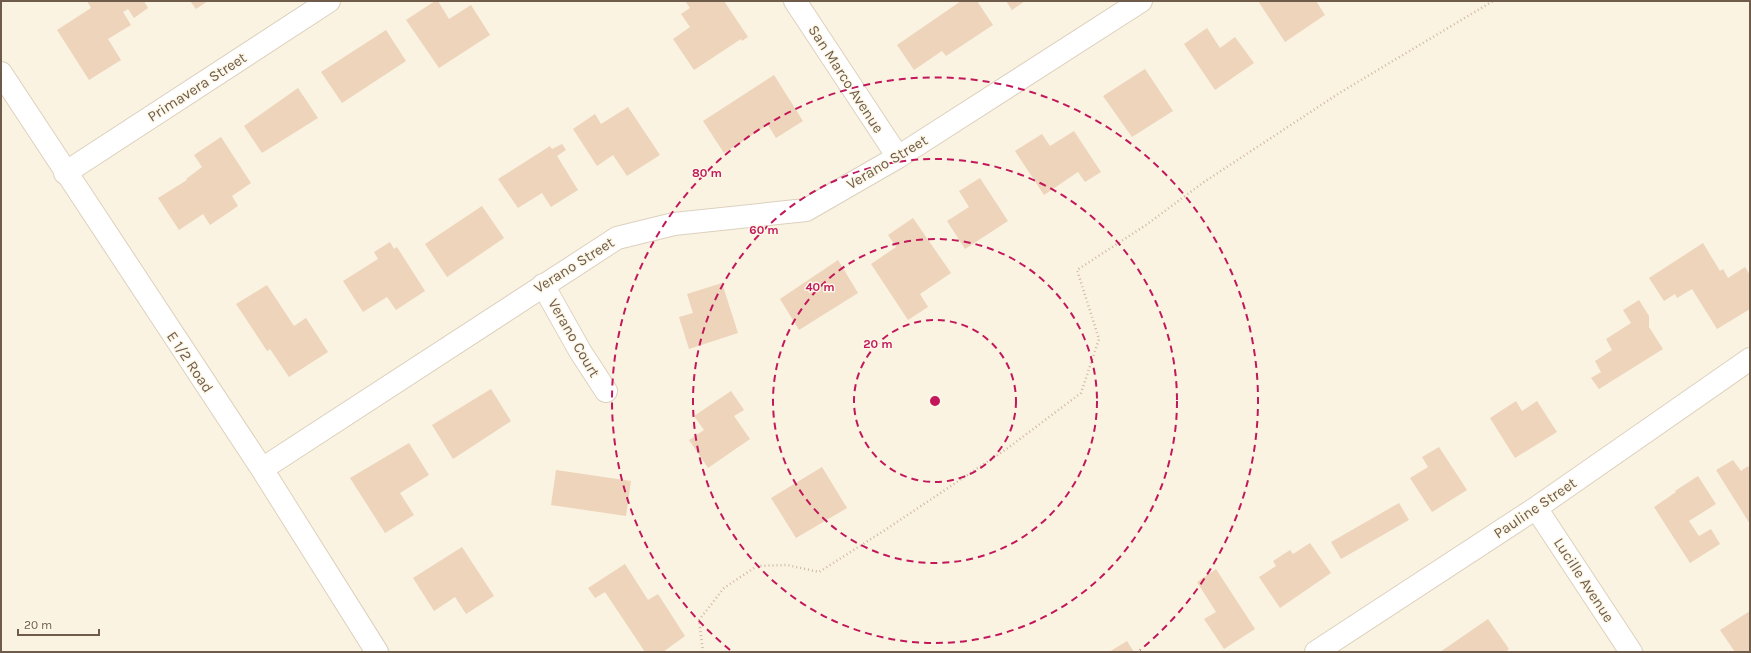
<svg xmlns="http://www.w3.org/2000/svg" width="1751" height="653" viewBox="0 0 1751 653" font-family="Karla,sans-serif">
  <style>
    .building { fill: #edd4bb }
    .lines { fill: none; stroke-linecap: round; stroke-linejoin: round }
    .minor-casing { stroke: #ddd0be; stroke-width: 24 }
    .path { stroke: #d1b79f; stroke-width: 2.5; stroke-dasharray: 1 3; stroke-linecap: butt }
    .minor { stroke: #fff; stroke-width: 22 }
    .ring { fill: none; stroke: #c2185b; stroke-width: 2; stroke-dasharray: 7 5 }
    .labels { text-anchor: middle; stroke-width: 3; stroke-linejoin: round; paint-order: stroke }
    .street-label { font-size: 15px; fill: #6f5b4a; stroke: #fdf7e7 }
    .centre { fill: #c2185b; stroke: #fdf7e7; stroke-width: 2 }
    .ring-label { font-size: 12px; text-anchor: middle; font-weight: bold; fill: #c2185b; stroke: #fdf7e7; stroke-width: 3; stroke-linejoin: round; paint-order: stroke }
  </style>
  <rect width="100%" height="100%" fill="#faf3e1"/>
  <path class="building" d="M87,1H144L148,8L134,18L128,9L123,12L131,25L108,39L121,60L89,80L57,30L91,8Z
    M190,1H208L196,9Z
    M435,1H438L449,19L471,5L490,35L439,68L406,20Z
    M685,1H724L748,37L742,41L741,39L694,70L673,39L690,27L681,14L690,8Z
    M961,1H977L993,25L946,56L942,51L914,70L897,45Z
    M1006,1H1025L1012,10Z
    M1258,1H1316L1325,15L1285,42Z
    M1207,28L1220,48L1235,37L1254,63L1215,90L1184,44Z
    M386,30L406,61L342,103L321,72Z
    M1145,69L1173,111L1132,137L1103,96Z
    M774,75L803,121L776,138L768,125L724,153L703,121Z
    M298,88L318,118L262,153L244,126Z
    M628,107L660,155L627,176L613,155L597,166L573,129L595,114L601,124Z
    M1074,131L1101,172L1085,182L1078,172L1044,195L1015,151L1042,134L1050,146Z
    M221,137L251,183L232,196L238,206L210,225L203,214L179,230L158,198L187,180L186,179L202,167L194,155Z
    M562,144L566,150L557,156L578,190L551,207L542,193L518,208L498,179L550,146L552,149Z
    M980,178L1008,221L965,249L947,221L969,207L959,191Z
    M482,206L504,238L447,277L425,244Z
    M913,218L951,273L920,294L928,307L908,320L871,264L896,247L888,235Z
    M390,242L394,249L397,247L425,291L396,310L387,297L363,312L343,281L378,259L374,252Z
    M1703,243L1720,271L1723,269L1728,278L1745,267L1750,275V309L1717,329L1692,289L1677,298L1675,294L1664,301L1649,278Z
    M838,260L858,293L799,330L780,299Z
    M722,283L738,333L689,349L679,317L693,313L687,294Z
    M267,285L294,326L306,318L328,352L289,377L270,349L267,351L236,304Z
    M1639,300L1649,316V327L1663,349L1599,389L1591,378L1601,372L1595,361L1612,350L1606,339L1631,323L1623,310Z
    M491,389L511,421L453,459L432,425Z
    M731,391L744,410L734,416L750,439L708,468L689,440L704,430L694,416Z
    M1516,401L1522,411L1537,401L1557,432L1515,458L1490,418Z
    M409,443L429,475L400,493L414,515L385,533L350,478Z
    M1439,447L1467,490L1432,512L1410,478L1428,467L1422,457Z
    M1733,460L1741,471L1748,466L1750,469V524L1716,470Z
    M822,467L847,508L796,538L771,498Z
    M556,470L631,481L626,516L551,505Z
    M1698,476L1716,504L1689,521L1699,536L1711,529L1720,544L1690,563L1654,507L1676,492L1675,491Z
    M1399,503L1409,520L1341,559L1331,542Z
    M1310,543L1331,573L1280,608L1259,577L1276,566L1273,561L1290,550L1293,554Z
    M462,547L494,596L466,614L455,597L434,611L413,578Z
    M625,564L648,600L658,594L685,636L663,652H645L605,592L595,598L588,588Z
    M1216,569L1255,629L1224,649L1204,619L1216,612L1197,582Z
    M1750,611V652H1735L1720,630Z
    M1488,619L1509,649L1507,650L1509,652H1440Z
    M1127,641L1134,652H1109Z"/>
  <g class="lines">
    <defs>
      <path id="minor" d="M795,1L898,157
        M1,73L262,469L377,652
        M65,173L329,1
        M543,285L580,351L606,391
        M262,469L617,238L674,224L806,210L898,157L1141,1
        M1536,508L1631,652
        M1316,652L1536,508L1750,359"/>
    </defs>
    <use href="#minor" class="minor-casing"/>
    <path class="path" d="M703,652L699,620L724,588L757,566L787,565L819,572L882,532L1008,448L1081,393L1099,339L1077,270L1146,225L1204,182L1341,92L1493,1"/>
    <use href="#minor" class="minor"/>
  </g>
  <g class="ring">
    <circle cx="935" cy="401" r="81"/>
    <circle cx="935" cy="401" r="162"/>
    <circle cx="935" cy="401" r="242"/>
    <path d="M730 650A323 323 0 1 1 1140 650"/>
  </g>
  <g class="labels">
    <g class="street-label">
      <text transform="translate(846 79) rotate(57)" y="5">San Marco Avenue</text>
      <text transform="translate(197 87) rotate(-33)" y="5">Primavera Street</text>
      <text transform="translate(887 162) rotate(-31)" y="5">Verano Street</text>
      <text transform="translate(574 265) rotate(-32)" y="5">Verano Street</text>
      <text transform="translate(574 338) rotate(60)" y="5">Verano Court</text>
      <text transform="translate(190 362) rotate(56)" y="5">E 1/2 Road</text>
      <text transform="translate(1535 508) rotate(-34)" y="5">Pauline Street</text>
      <text transform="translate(1584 580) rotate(57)" y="5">Lucille Avenue</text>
    </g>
  </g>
  <circle cx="935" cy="401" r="6" class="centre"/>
  <g class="ring-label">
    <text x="707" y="177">80 m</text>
    <text x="764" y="234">60 m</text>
    <text x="820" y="291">40 m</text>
    <text x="878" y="348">20 m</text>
  </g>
  <rect width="1751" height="653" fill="none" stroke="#6f5b4a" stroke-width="4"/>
  <path d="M18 629v6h81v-6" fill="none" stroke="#6f5b4a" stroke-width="2"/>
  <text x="24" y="629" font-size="12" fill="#6f5b4a" stroke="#fdf7e7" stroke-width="3" paint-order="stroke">20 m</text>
</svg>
